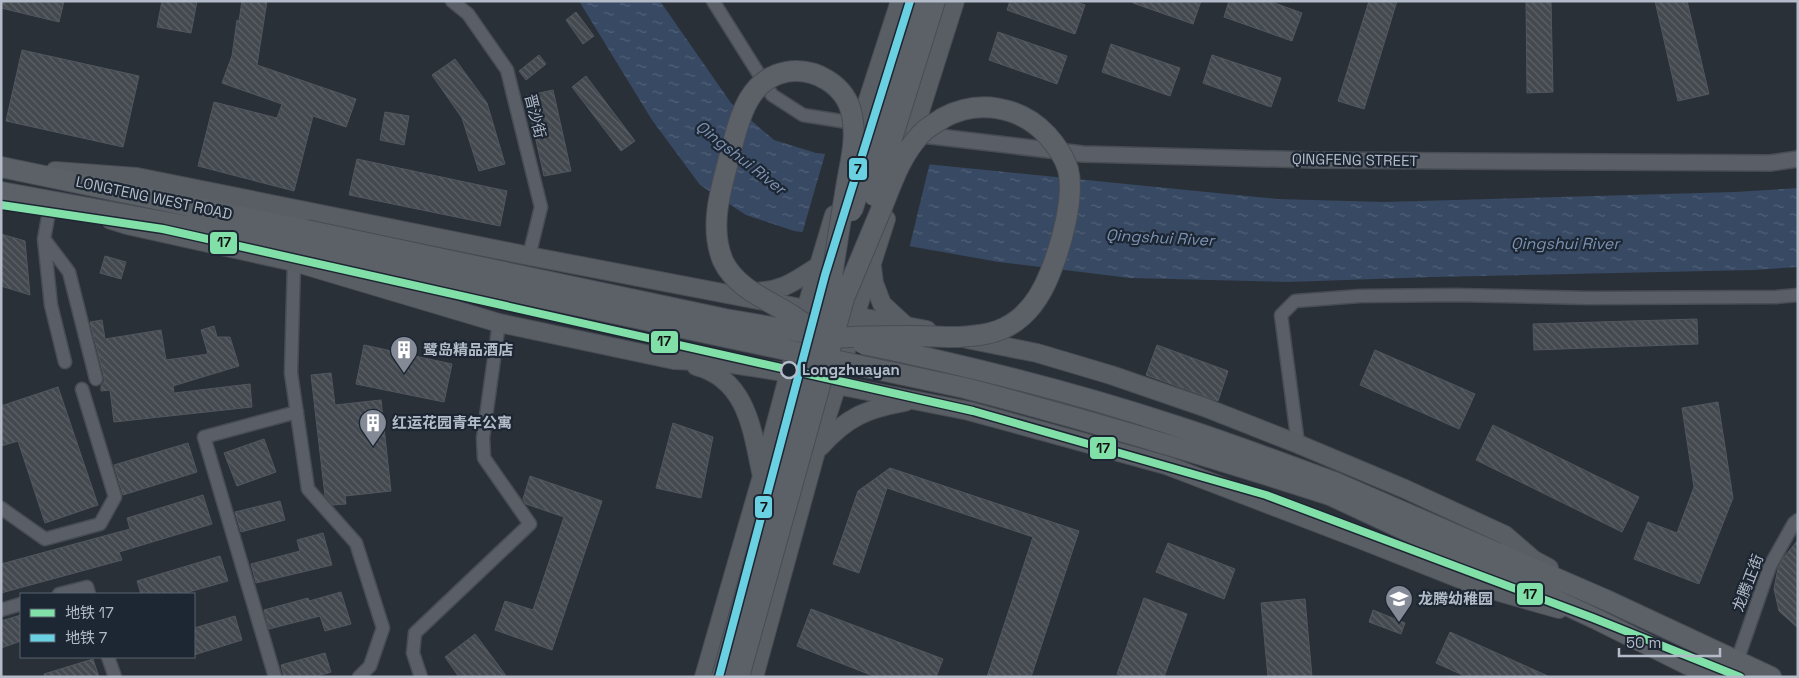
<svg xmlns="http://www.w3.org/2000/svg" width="1799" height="678" viewBox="0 0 1799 678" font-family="'Space Grotesk','Noto Sans SC',sans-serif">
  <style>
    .water { fill: url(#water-ripples) }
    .pier { fill: #2a3038 }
    .building { fill: url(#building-back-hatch); stroke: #52575f }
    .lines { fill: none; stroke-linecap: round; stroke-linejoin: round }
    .minor-casing { stroke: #484c53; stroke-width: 15 }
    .tertiary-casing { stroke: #484c53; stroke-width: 18 }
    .secondary-casing { stroke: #484c53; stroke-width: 20 }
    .primary-casing { stroke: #484c55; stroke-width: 22 }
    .minor { stroke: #5a5e66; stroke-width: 12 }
    .tertiary { stroke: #5a5e66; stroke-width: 15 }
    .secondary { stroke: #595d64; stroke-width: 18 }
    .primary { stroke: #5c6168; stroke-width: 20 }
    .primary-bridge-casing { stroke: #484c55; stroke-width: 22; stroke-linecap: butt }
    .primary-bridge { stroke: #5c6168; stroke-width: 20 }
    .metro-1-casing { stroke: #1d2633; stroke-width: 11 }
    .metro-2-casing { stroke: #1d2633; stroke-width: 11 }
    .metro-1 { stroke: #80e0a7; stroke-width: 8 }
    .metro-2 { stroke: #6ad1e3; stroke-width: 8 }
    .stop-dot { fill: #1d2633; stroke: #b4bcc9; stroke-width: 2.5 }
    .labels { text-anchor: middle; stroke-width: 4.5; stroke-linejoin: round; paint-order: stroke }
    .street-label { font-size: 15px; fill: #b4bcc9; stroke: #1d2633 }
    .poi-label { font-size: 15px; font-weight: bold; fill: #b4bcc9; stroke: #1d2633; text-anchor: start }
    .stop-label { font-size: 15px; font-weight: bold; fill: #b4bcc9; stroke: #1d2633; text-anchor: start }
    .water-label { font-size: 16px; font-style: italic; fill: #7c92b1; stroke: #1d2633 }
    .line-badge { stroke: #1d2633; stroke-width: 2 }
    .pale-badge-label { font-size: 14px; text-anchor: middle; font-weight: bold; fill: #111 }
  </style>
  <defs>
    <pattern id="water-ripples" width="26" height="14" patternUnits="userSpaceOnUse" patternTransform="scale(1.25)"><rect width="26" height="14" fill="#384963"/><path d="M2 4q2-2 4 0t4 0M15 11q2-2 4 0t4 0" fill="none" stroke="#526178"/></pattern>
    <pattern id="building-back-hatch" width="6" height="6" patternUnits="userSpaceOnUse" patternTransform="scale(1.25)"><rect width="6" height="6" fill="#444950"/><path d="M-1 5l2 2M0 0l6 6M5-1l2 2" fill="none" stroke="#5d6168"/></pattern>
  </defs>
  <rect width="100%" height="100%" fill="#2a3038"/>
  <path class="water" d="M579,1H660L731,103L774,140L816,153L1277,199L1384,202L1735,192L1798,188V267L1753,270L1432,277L1288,282L1130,278L999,262L903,245L794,231L746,215L700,185L652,120Z"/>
  <path class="pier" d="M826,151L930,162L909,249L802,234Z"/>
  <path class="building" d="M1,1H64L59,22L1,8Z
    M162,1H197L191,33L157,27Z
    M242,1H267L257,65L356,99L346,127L313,116L294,191L198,166L214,102L277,118L282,104L222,83L232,56L237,20L239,21Z
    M1010,1H1073L1085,5L1075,34L1007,10Z
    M1134,1H1201L1193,24L1133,3Z
    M1229,1H1269L1302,13L1292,41L1224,17Z
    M1369,1H1397L1364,109L1338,101Z
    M1526,1H1551L1553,92L1527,93Z
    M1655,1H1687L1709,94L1678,101Z
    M576,12L594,36L583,44L566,20Z
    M998,32L1067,56L1057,84L989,60Z
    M1111,44L1180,68L1170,96L1102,72Z
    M22,50L139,76L123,147L6,121Z
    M539,55L546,64L526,80L519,71Z
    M1212,55L1281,78L1271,107L1203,83Z
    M455,59L487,103L505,164L479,171L462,118L432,75Z
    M586,76L635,141L621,151L572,87Z
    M553,90L571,171L544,176L526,96Z
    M385,112L409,116L404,145L380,140Z
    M357,159L507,191L500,226L349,195Z
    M1,234L25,241L30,295L1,286Z
    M105,256L126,262L121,279L100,273Z
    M1697,319L1698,344L1534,350L1533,324Z
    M102,320L105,339L161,330L166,360L208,354L201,330L214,326L217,337H230L239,366L173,386L174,393L250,384L252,407L114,422L110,390L101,391V386L104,382V377L90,322Z
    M364,345L452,364L444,402L356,384Z
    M1157,345L1228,371L1218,401L1146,375Z
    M1375,350L1475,394L1459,429L1360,385Z
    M331,373L335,405L381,400L391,491L345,496L346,504L333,505L325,496L311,375Z
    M58,387L98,505L45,523L18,441L1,446V406Z
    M1718,402L1733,498L1699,584L1634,559L1648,522L1677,533L1694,487L1682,408Z
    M673,423L713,437L701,498L656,488Z
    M1493,425L1639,497L1622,532L1476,460Z
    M264,439L276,472L237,486L224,453Z
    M188,443L197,472L123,495L114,465Z
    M890,468L1079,531L1031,677H987L1033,537L887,488L859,573L833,564L858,491Z
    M530,476L602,501L552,650L495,630L505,601L533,610L564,517L526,504L523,499Z
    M203,495L212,524L119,552L122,560L1,593V564L130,529L127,518Z
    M280,501L285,520L241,532L235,512Z
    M323,533L332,565L256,583L251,564L300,551L297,540Z
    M1798,540V628L1779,611L1774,589L1778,568L1784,557Z
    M1168,543L1235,569L1224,599L1156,572Z
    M220,556L228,581L182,594H141L137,581Z
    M341,592L351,624L325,631L320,616L269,629L264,610L308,598L309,601Z
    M1144,598L1187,614L1164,677H1124L1117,674Z
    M1305,599L1312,677H1268L1261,603Z
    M811,609L943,659L936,677H876L797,646Z
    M1373,610L1405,623L1401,634L1369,622Z
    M21,615V641L1,648V621Z
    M235,616L242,640L194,655V628Z
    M1450,632L1550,677H1467L1436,663Z
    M475,634L493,658L507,677H459L445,657Z
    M325,653L331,672L314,677H284L281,665Z
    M93,659L99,677H45L44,674Z"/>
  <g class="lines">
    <defs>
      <path id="minor" d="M452,1L468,14L507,70L541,207L529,256
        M713,1L772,95L803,115L860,124
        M51,201L44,239L51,305L65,362
        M44,239L69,272L96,379
        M294,262L291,373L308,489L356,543L383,628L370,666L359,677
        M1298,444L1281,315L1295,301L1360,296L1456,295L1589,298L1776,297L1798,295
        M1,508L45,539L100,524L115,497L82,389
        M59,594L87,587L89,594
        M1,610L21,604
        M108,657L115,677
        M1737,661L1770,566L1794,523L1798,520
        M275,677L204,437L297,412
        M421,677L413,653L415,633L530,524L484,458L483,438L499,323"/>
      <path id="tertiary" d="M914,134L1083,154L1314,160L1770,163L1798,159
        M1733,677L1737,661"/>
      <path id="secondary" d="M855,140L900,1
        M909,146L955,1
        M55,171L137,177L529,256L806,309L855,316L927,330
        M111,220L127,225L294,262L499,323L674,360L719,362L790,373L837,385L969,411L1166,465L1362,540L1478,586L1559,609
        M872,267L874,283L882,304L906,326
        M750,292C782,292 794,282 820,265
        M967,339L1037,353L1111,375L1204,407L1298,444L1405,489L1505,535L1534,560L1549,568
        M696,366C746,379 752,428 761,472
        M820,447C847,417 866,409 905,402
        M704,677L762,476L806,309L834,215
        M754,677L816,451L837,385L855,316L886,219"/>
      <path id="primary" d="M1,167L306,230
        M1,192L302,247
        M1334,482L1606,600L1771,677
        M1330,495L1594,618L1713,677"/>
    </defs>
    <use href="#minor" class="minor-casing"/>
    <use href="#tertiary" class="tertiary-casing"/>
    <use href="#secondary" class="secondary-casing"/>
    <use href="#primary" class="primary-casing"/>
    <use href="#minor" class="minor"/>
    <use href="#tertiary" class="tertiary"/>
    <use href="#secondary" class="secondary"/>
    <use href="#primary" class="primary"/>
    <defs>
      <path id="primary-bridge" d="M874,196L935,1
        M852,211L919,1
        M306,230L725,319L818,335
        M302,247L965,388C1088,420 1209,456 1330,495
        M829,294C835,258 840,223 846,188C850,163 857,140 852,115C846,85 815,67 786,72C751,79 741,112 733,143C724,180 707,223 723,261C736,288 766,299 790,314C801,321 812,330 824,335C832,339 842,337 851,337C871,336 891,336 911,336C926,336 942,337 958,337C973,336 990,335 1004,328C1026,318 1041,296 1050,273C1061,246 1075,197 1068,169C1064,156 1056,145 1047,135C1020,106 978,99 943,118C936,123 927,127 921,134C901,155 892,182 881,210C869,239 857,267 845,296
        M863,344C969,366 1074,392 1176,426C1229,443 1281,463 1334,482
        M722,677L833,280
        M739,677L848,284"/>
    </defs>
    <use href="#primary-bridge" class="primary-bridge-casing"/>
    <use href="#primary-bridge" class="primary-bridge"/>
    <defs>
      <path id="metro-1" d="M1,205L163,229L973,411L1266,495L1593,618L1740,677"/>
      <path id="metro-2" d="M719,677L825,275L910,1"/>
    </defs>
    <use href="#metro-1" class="metro-1-casing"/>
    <use href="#metro-2" class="metro-2-casing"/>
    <use href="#metro-1" class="metro-1"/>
    <use href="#metro-2" class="metro-2"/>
  </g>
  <defs>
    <symbol id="building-pin" viewBox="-11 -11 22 30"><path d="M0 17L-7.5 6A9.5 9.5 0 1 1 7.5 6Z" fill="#848b96" stroke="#1d2633"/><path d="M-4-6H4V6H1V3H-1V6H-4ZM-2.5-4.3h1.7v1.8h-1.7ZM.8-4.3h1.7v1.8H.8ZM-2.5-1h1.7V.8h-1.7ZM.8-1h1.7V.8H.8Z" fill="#fff"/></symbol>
    <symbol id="school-pin" viewBox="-11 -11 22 30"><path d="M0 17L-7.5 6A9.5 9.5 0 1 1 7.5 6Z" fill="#848b96" stroke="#1d2633"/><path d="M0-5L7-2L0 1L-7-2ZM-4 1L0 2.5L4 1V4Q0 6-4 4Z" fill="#fff"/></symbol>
  </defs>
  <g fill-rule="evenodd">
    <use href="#building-pin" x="388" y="334" width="32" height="43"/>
    <use href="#building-pin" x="357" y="407" width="32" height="43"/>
    <use href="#school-pin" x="1383" y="583" width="32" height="43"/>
  </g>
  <circle class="stop-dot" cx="789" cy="370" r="8"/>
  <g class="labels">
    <g class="street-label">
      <text transform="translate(535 116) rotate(76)" y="5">晋沙街</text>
      <text transform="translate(1355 160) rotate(1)" y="5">QINGFENG STREET</text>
      <text transform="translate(154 198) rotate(12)" y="5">LONGTENG WEST ROAD</text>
      <text transform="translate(1748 583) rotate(-69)" y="5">龙腾正街</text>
    </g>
    <g class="poi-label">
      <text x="423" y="355">鹭岛精品酒店</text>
      <text x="392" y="428">红运花园青年公寓</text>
      <text x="1418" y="604">龙腾幼稚园</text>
    </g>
    <g class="stop-label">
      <text x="802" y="375">Longzhuayan</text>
    </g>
    <g class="water-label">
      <text transform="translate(741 157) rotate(38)" y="6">Qingshui River</text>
      <text transform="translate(1160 237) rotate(3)" y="6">Qingshui River</text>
      <text x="1565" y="249">Qingshui River</text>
    </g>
  </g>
  <g class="line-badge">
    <rect x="848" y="157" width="20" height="24" rx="5" fill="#6ad1e3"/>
    <rect x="209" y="231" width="29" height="24" rx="5" fill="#80e0a7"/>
    <rect x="650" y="330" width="29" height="24" rx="5" fill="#80e0a7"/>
    <rect x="1089" y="436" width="28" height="24" rx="5" fill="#80e0a7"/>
    <rect x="754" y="495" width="19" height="24" rx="5" fill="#6ad1e3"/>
    <rect x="1516" y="582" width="28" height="24" rx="5" fill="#80e0a7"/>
  </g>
  <g class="pale-badge-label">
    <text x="858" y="174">7</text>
    <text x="224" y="247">17</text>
    <text x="664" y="346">17</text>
    <text x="1103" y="453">17</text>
    <text x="764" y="512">7</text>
    <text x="1530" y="599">17</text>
  </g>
  <rect width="1799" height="678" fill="none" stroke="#b4bcc9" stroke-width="5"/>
  <rect x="20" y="593" width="175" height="65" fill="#1d2633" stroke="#59626f"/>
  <rect x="30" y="609" width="25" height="8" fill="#80e0a7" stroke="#59626f"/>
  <text x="65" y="618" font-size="15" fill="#b4bcc9">地铁 17</text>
  <rect x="30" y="634" width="25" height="8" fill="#6ad1e3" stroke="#59626f"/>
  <text x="65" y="643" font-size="15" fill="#b4bcc9">地铁 7</text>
  <path d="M1619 648v8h101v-8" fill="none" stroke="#b4bcc9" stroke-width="2.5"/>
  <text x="1626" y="648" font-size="15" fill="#b4bcc9" stroke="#1d2633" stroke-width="4" paint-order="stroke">50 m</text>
</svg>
